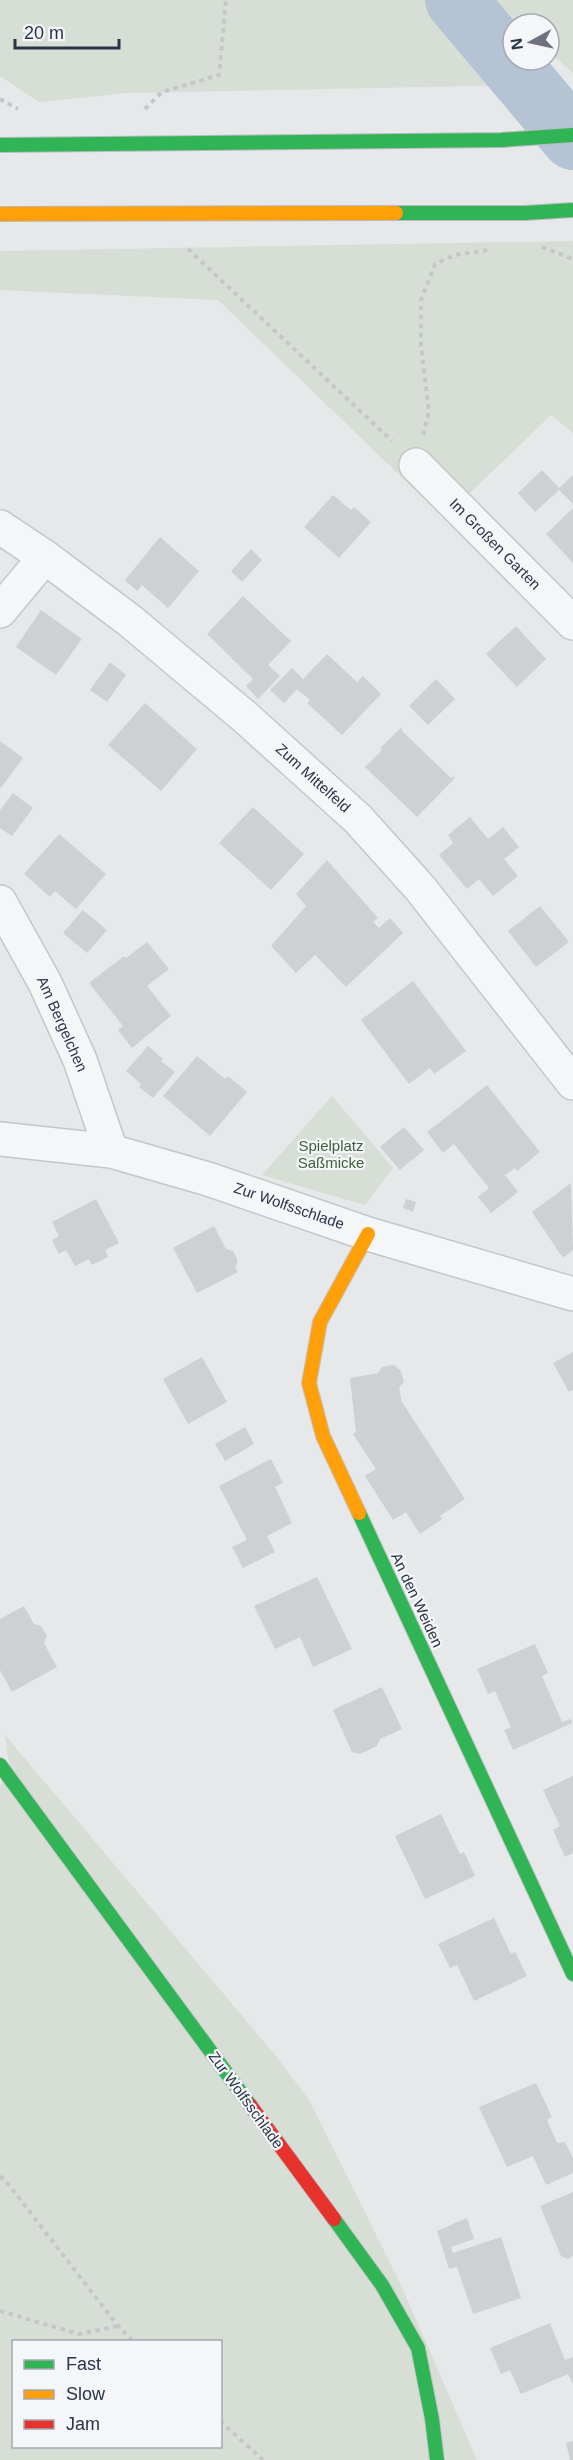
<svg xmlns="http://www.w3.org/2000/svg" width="573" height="2460" viewBox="0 0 573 2460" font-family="Helvetica,sans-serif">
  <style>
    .green { fill: #d6ded6; fill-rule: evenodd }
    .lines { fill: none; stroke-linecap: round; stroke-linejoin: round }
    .river { stroke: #b4c4d5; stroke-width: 62 }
    .building { fill: #ced0d3 }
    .street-casing { stroke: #c4c6c8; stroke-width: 36 }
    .fast-casing { stroke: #c4c6c8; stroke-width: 16 }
    .slow-casing { stroke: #c4c6c8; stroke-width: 16 }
    .jam-casing { stroke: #c4c6c8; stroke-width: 16 }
    .path { stroke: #c5c6ca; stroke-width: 4; stroke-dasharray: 4.5 4.5; stroke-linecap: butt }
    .street { stroke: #f5f6f7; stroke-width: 33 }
    .fast { stroke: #30b455; stroke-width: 14 }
    .slow { stroke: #ff9f0a; stroke-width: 14 }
    .jam { stroke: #e5322d; stroke-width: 14 }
    .fast-bridge-casing { stroke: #b8bbbf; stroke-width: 16; stroke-linecap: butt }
    .slow-bridge-casing { stroke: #b8bbbf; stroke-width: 16; stroke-linecap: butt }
    .fast-bridge { stroke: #30b455; stroke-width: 14 }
    .slow-bridge { stroke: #ff9f0a; stroke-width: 14 }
    .labels { text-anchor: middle; stroke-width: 4.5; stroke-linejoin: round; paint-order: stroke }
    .street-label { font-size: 15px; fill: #2b3445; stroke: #f4f6f9 }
    .park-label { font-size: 15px; fill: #3f6138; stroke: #f4f6f9 }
  </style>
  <rect width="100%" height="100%" fill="#e6e8ea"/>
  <path class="green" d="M0,0H438L521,85L127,93L39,102L0,76Z
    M489,0H573V73L549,52V24H516Z
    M573,241V433L551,415L444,518L218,300L0,290V251Z
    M332,1096L393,1168L365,1205L262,1175Z
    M5,1735L276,2056L309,2100L401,2285L477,2460H0V1786L10,1770ZM14,2342H220V2446H14Z"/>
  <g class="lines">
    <path class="river" d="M456,0L573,139"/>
  </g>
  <path class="building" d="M542,470L559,488L573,475V504L559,490L535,512L518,493Z
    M333,495L351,510L354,507L371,522L339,558L304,527Z
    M573,508V563L546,534Z
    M160,537L199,571L168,608L142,585L137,591L125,580Z
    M251,549L262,560L242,582L231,571Z
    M243,596L291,641L268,665L280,676L258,699L246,686L253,679L207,634Z
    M41,610L82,639L56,675L16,647Z
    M516,626L546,659L517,687L486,654Z
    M327,654L357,682L363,676L381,694L342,735L307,703L310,700L297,689L284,703L270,690L292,668L303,679Z
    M110,662L126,675L107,702L90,690Z
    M436,679L455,699L428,725L409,706Z
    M145,703L197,749L161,791L108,745Z
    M402,727V731L451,778L453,776L455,778L417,817L365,767L382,750L380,748Z
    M0,741L23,758L0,789Z
    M13,793L33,808L12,836L0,828V810Z
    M253,807L304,854L271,890L219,843Z
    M470,817L488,839L503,827L519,847L504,859L518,876L493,896L479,879L467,889L439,855L453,843L448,835Z
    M59,834L106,874L76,909L55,891L50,897L24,874Z
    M327,860L378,918L373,922L379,928L390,918L403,933L346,987L315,955L296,973L271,946L306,906L296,894Z
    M540,906L569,942L536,967L508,931Z
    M83,910L107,930L87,953L63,933Z
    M147,942L169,969L147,986L171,1016L132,1048L118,1030L123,1026L89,983L124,956L126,958Z
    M413,981L466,1051L434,1074L430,1068L409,1084L361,1020Z
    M148,1046L163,1059L161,1061L175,1072L153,1098L139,1087L141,1084L126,1071Z
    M197,1056L225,1079L228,1076L247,1092L210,1136L163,1096Z
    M487,1085L540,1152L517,1171L515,1168L505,1175L518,1192L491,1213L478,1197L489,1188L454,1144L443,1153L427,1132Z
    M404,1127L424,1150L400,1170L380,1147Z
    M571,1183L573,1250L563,1258L532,1212Z
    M96,1199L119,1243L105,1250L108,1257L92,1265L89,1259L75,1266L66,1250L59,1254L52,1240L59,1236L52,1222Z
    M406,1199L416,1202L413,1212L403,1208Z
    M214,1226L226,1249L233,1251L238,1261L235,1268L238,1272L197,1293L173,1248Z
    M573,1352V1390L569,1392L553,1363Z
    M202,1357L227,1402L188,1424L163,1379Z
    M394,1365L401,1371L404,1382L399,1388L402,1402L465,1499L440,1516L442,1519L420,1534L406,1512L393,1520L365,1476L376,1469L353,1434L356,1432L350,1378L378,1373L382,1367Z
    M245,1427L254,1444L225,1461L215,1444Z
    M271,1459L283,1483L275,1487L292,1523L267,1536L275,1552L243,1568L232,1547L247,1540L219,1486Z
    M317,1577L352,1649L313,1667L300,1637L275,1649L254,1606Z
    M24,1606L34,1624L41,1626L47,1636L44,1643L57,1667L12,1692L0,1670V1619Z
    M535,1644L548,1673L542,1676L562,1722L571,1719L572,1723L513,1750L504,1730L511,1727L495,1691L488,1694L477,1669Z
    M382,1687L402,1729L380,1739L377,1746L360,1754L352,1752L333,1710Z
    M573,1776V1853L565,1857L553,1830L560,1826L543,1790Z
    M441,1814L460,1854L464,1852L475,1876L425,1899L395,1836Z
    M494,1918L511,1954L515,1952L527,1976L474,2001L457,1965L450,1968L438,1944Z
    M536,2083L552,2117L547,2120L557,2143L565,2142L573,2158V2173L546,2185L533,2156L507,2167L479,2107Z
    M573,2192V2256L568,2259L561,2256L540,2206Z
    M467,2218L474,2239L451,2247L453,2253L501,2237L521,2298L473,2314L457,2267L449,2269L437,2231Z
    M550,2323L565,2360L573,2357V2384L568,2374L521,2394L510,2370L501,2374L490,2348Z
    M573,2441V2460H570L566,2443Z"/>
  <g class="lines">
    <defs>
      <path id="street" d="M416,465L573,623
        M0,527L45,557L129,620L245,717L358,819L420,888L573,1083
        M0,611L45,557
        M0,902L45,983L80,1060L111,1151
        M0,1139L111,1151L208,1179L368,1234L573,1294"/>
      <path id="fast" d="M359,1513L573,1974
        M0,1765L250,2105
        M334,2219L382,2285L418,2348L432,2419L437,2460"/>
      <path id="slow" d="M359,1513L323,1436L309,1383L320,1322L368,1234"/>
      <path id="jam" d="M250,2105L334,2219"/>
    </defs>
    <use href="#street" class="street-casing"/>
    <use href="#fast" class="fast-casing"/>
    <use href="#slow" class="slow-casing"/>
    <use href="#jam" class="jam-casing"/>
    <path class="path" d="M0,99L18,109
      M145,109L162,92L219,75L226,0
      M542,247L573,259
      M188,249L392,441
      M423,435L429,412L421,345V300L435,264L455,255L488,250
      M0,2176L9,2185L118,2326L134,2342
      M0,2311L79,2334L118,2326
      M220,2421L263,2460"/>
    <use href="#street" class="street"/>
    <use href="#fast" class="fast"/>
    <use href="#slow" class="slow"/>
    <use href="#jam" class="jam"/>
    <defs>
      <path id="fast-bridge" d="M0,145L501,140L573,135
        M396,213H525L573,210"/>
      <path id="slow-bridge" d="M0,214L396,213"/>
    </defs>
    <use href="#fast-bridge" class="fast-bridge-casing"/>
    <use href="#slow-bridge" class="slow-bridge-casing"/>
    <use href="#fast-bridge" class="fast-bridge"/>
    <use href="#slow-bridge" class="slow-bridge"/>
  </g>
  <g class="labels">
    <g class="street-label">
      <text transform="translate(495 544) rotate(45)" y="5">Im Großen Garten</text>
      <text transform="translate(313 778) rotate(42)" y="5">Zum Mittelfeld</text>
      <text transform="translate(62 1024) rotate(66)" y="5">Am Bergelchen</text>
      <text transform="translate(289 1206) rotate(19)" y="5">Zur Wolfsschlade</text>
      <text transform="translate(417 1600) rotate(65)" y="5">An den Weiden</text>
      <text transform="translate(246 2100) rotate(54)" y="5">Zur Wolfsschlade</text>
    </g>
    <g class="park-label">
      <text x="331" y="1151">Spielplatz<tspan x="331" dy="17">Saßmicke</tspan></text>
    </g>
  </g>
  <rect x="12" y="2340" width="210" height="108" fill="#f4f6f9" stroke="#a4a8b1" stroke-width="1.5"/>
  <rect x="24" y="2360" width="30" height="9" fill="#30b455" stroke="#a4a8b1" stroke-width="1.5"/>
  <text x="66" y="2370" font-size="18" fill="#2b3445">Fast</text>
  <rect x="24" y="2390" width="30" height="9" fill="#ff9f0a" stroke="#a4a8b1" stroke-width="1.5"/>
  <text x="66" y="2400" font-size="18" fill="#2b3445">Slow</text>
  <rect x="24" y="2420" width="30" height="9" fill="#e5322d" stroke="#a4a8b1" stroke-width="1.5"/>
  <text x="66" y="2430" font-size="18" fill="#2b3445">Jam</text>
  <g transform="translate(531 42) rotate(262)"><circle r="28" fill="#f4f6f9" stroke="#a4a8b1" stroke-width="1.5"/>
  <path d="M0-4.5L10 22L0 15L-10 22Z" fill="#6c737f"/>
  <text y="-9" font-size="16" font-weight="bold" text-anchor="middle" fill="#2b3445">N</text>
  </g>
  <path d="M15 39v9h104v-9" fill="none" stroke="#2b3445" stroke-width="3"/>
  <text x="24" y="39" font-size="18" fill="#2b3445" stroke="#f4f6f9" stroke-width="4.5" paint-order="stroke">20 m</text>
</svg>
